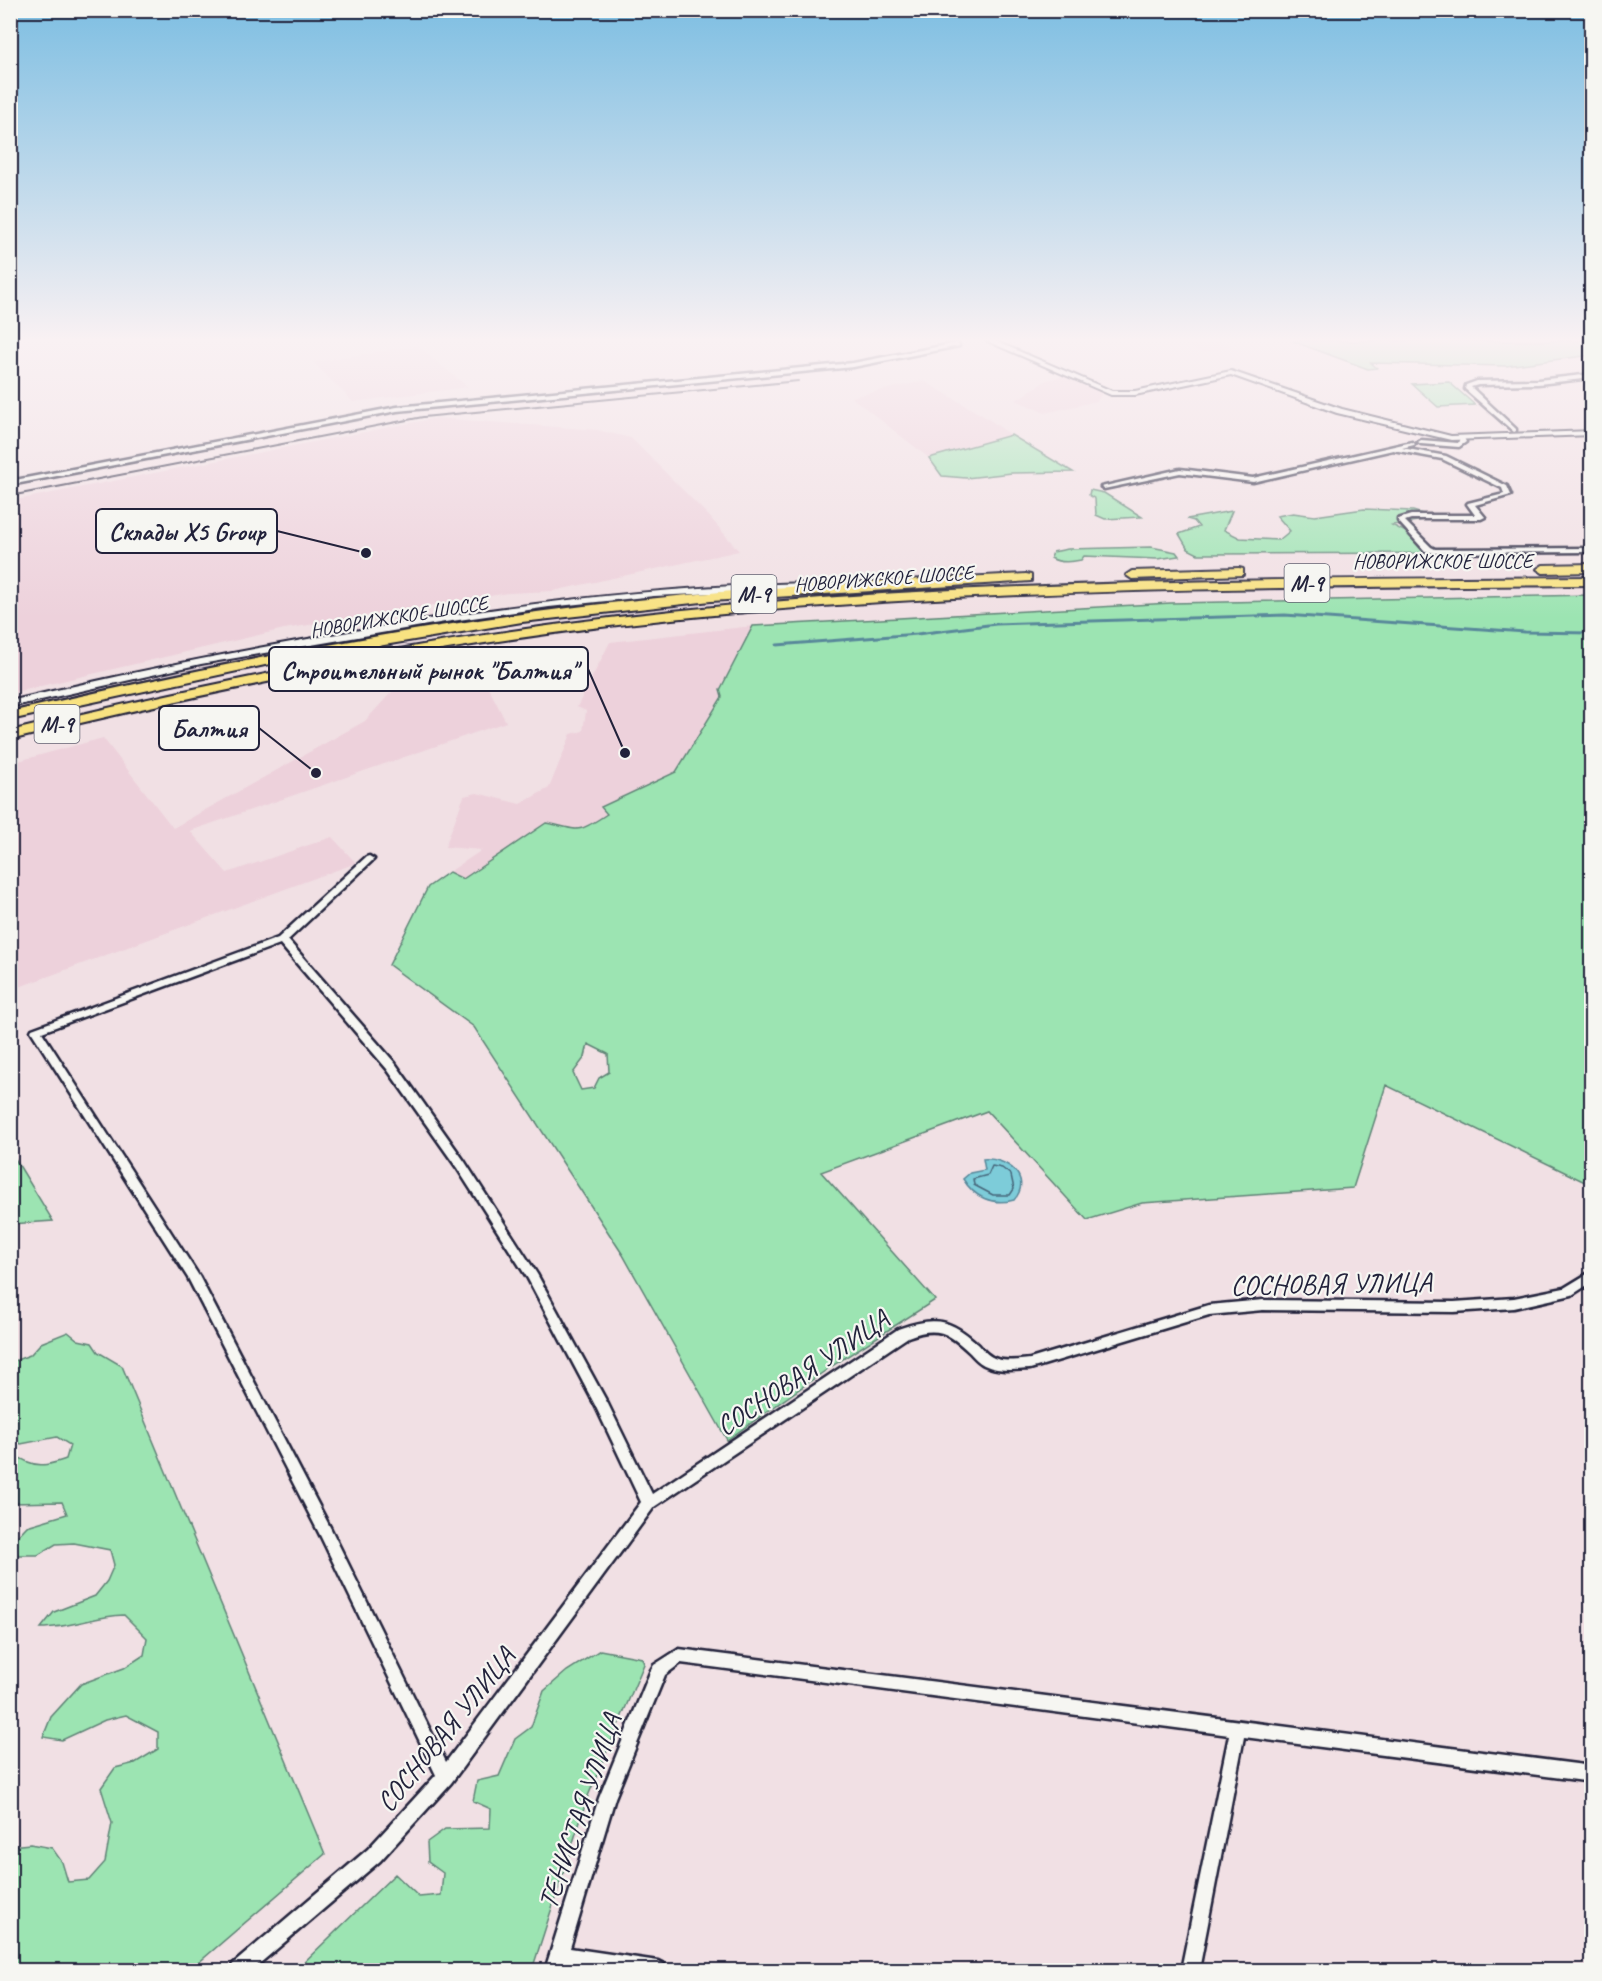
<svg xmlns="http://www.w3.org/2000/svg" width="1602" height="1981" viewBox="0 0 1602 1981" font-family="Caveat,sans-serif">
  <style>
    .built { fill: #edd1db }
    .green { fill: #9ce4b2; stroke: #5f8376; stroke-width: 1.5; fill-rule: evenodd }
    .water { fill: #7dccd9; stroke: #59889a; stroke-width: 1.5 }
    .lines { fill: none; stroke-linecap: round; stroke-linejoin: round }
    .shore { stroke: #46667a; stroke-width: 1.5 }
    .stream { stroke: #59889a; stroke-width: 3 }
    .minor-casing { stroke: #22223b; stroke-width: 5 }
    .tertiary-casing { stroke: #22223b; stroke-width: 4 }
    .motorway-casing { stroke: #22223b; stroke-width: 4 }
    .minor { fill: #f6f6f2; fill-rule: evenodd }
    .tertiary { fill: #f6f6f2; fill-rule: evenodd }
    .motorway { fill: #f8e281; fill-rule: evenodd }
    .rail { stroke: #22223b; stroke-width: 2 }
    .labels { text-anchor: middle; stroke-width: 4.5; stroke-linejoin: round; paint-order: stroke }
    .far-street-label { font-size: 20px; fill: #22223b; stroke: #f6f6f2 }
    .shield { fill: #f6f6f2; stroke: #626272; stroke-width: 1.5 }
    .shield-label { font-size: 22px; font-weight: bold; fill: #22223b }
    .near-street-label { font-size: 28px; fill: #22223b; stroke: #f6f6f2 }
    .leader { fill: none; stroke: #22223b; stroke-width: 2 }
    .callout-dot { fill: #22223b; stroke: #f6f6f2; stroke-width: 2 }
    .callout { fill: #f6f6f2; stroke: #22223b; stroke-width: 2 }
    .callout-label { font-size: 26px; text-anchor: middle; font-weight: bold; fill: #22223b }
  </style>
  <rect width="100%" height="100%" fill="#f1e0e4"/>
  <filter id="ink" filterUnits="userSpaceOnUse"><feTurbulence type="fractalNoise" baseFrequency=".0167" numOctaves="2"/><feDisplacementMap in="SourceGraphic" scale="12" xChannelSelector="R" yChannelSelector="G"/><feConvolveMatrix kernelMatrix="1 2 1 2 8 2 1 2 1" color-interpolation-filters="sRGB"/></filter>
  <g filter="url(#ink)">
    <path class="built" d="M1176,341H1219L1231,346L1203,353Z
      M417,346L468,387L353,402L313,362Z
      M1064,376L1102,393L1097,401L1045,413L1016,400L1047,380Z
      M924,381L987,418L1011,435L929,458L851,397Z
      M436,418L597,430L631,438L708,515L739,551L553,591L508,593L284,629L11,693V501Z
      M753,626L720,689L722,697L676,772L601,807L607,814L591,825L578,830H570L546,823L463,879L449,872L482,850L445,847L464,796L477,793L520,804L549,788L571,734L583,731L586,711L577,707L610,642Z
      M479,669L506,722L190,831L227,873L332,837L356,863L11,990V763L103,738L173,828L365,721L400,683Z"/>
    <path class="green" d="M1292,341H1591L1592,355L1506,366L1371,363L1377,368L1368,369Z
      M1449,382L1475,405L1438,407L1412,384Z
      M1011,435L1073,472L1012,473L966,478L942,476L929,458Z
      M1090,490L1104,493L1142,517L1105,519L1096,515L1095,499L1089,495Z
      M1364,509L1413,511L1436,518L1392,525L1412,535L1427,553L1198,554L1188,549L1179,534L1199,527L1194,521L1187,519L1232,511L1224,530L1240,538L1279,540L1290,531L1277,516L1293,513L1315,516Z
      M1151,547L1176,552L1179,556L1157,559L1084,556L1081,560C1072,562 1059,563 1051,558L1053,552L1068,549Z
      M1591,595V1185L1386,1085L1353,1188L1142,1203L1087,1220L987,1111L821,1172L935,1300L832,1366L727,1440L623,1255L474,1027L389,965L428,887L449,872L463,879L546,823C580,829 574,836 607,814L601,807L676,772L722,697L720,690L753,626L1171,603ZM588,1044L608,1054L609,1072L599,1078L594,1088L581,1090L573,1073L585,1057Z
      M10,1152H11L53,1221L11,1224Z
      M68,1332L78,1340L92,1343L98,1352L122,1366L325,1854L190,1970H11V1846L30,1844L52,1848L62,1862L68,1882L89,1880L105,1862L112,1823L101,1788L115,1768L135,1763L158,1749V1732L126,1715L105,1720L62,1740L43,1737L51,1717L81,1684L124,1668L144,1655L147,1638L124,1615C95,1616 70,1628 41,1628L54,1612L95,1596L107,1581L114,1565L110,1550L74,1543L56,1544L38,1555H18L13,1541L27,1526L67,1514L62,1502L11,1503V1456C19,1456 21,1459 28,1462C41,1468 54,1463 66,1459L70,1445L57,1437L21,1444L11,1437V1362L30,1355L41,1343Z
      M600,1650L642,1658L644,1664L588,1796L532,1970H296L395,1874L419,1897L441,1895L443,1873L428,1862L427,1842L445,1829L490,1828L491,1809L473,1801L477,1781L499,1776L515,1739L531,1727L544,1691L567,1671Z"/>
    <path class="water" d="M983,1159C1005,1157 1034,1177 1014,1200C992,1206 974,1197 963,1179L970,1173L985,1170Z"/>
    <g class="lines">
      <path class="shore" d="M992,1166L1002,1168L1011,1175L1014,1189L1010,1195H993L974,1185L973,1179L988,1175Z"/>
      <path class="stream" d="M777,645L917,634L996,624L1285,615L1525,632L1592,633"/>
      <defs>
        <path id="minor" d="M957,343L959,344V346L853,367L397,411L10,485V481L397,407L853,363Z
          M1592,374V378L1538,384L1478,385L1471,387L1516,429V431L1514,432L1465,389L1466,385L1477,381L1538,380Z
          M1462,437L1464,438L1466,442L1459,447L1421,444L1418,442L1421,440L1458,443L1460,438Z
          M1412,442L1415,444L1414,445L1402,448L1446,456L1507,486L1511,495L1475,505L1485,517L1481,519H1411L1405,521L1431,547L1435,549L1592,548V552L1434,553L1425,551L1398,521V519L1411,515H1475L1467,504L1468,503L1504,494L1502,488L1442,459L1393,450L1253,482L1180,473L1104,489L1101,487L1180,469L1253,478Z
          M369,856L374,859L372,861L288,940L395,1063L465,1162L537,1274L608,1404L652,1494L898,1329C935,1316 950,1318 979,1345C984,1351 989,1357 997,1359C1007,1362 1020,1360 1030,1359L1209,1305L1263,1300L1454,1302L1514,1298L1564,1288L1592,1271V1282L1572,1295L1514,1308L1454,1312L1263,1310L1209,1315L1030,1369C1014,1370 999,1372 984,1365C978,1362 974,1357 970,1353C948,1332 937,1326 908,1337L654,1507L451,1783L380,1861L252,1970H230L233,1964L368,1849L436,1775L321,1537L188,1278L31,1031L32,1029L278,938L366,857ZM280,944L387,1069L457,1168L528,1279L595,1405L641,1502L446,1762L331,1529L199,1276L42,1032Z
          M679,1649L1592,1766V1782L1244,1737L1199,1970H1181L1229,1735L681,1663L665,1675L615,1798L570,1948L658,1961L664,1964L667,1970H603L564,1965L563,1970H545L599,1798L651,1670L654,1665Z"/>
        <path id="tertiary" d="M987,341H995L1112,391H1135L1231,371L1342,409L1451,436L1592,431V435L1451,440L1337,413L1231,375L1135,395H1111Z
          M812,583L816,586L815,588L654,596L549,607L445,622L201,664L10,707V701C128,672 247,649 366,629C514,604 662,586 812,583Z"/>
        <path id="motorway" d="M1592,564V572L1543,573L1537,569L1543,565Z
          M1239,568L1243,569V575L1132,579L1126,575L1132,571Z
          M1026,574L1031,575V581L711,601L522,622L265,665L10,720V712C200,668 390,629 584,606C730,588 878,581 1026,574Z
          M1592,577V585C1285,587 977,588 672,619C448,642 228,686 10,740V731C228,678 448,634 672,611C977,580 1285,579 1592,577Z"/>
      </defs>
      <use href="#minor" class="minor-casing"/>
      <use href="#tertiary" class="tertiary-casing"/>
      <use href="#motorway" class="motorway-casing"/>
      <use href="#minor" class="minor"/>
      <use href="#tertiary" class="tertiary"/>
      <use href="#motorway" class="motorway"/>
      <path class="rail" d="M10,496L423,417L798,381"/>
    </g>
  </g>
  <linearGradient id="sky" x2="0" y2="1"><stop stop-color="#7dbee2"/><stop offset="0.55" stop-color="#f9f1f3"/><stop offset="1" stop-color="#f9f1f3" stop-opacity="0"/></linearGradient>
  <rect width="1602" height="618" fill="url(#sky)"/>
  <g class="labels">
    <g class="far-street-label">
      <text x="1443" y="568">НОВОРИЖСКОЕ ШОССЕ</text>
      <text transform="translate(884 578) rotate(-4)" y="7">НОВОРИЖСКОЕ ШОССЕ</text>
      <text transform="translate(399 616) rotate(-9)" y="7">НОВОРИЖСКОЕ ШОССЕ</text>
    </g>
    <g class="shield">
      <rect x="1284.5" y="564" width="45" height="38" rx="4.5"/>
      <rect x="731.5" y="575" width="45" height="38" rx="4.5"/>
      <rect x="34.5" y="705" width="45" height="38" rx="4.5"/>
    </g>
    <g class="shield-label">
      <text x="1307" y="591">М-9</text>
      <text x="754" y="602">М-9</text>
      <text x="57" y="732">М-9</text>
    </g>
    <g class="near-street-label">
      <text transform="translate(1331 1283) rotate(-1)" y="10">СОСНОВАЯ УЛИЦА</text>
      <text transform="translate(802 1372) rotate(-34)" y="10">СОСНОВАЯ УЛИЦА</text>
      <text transform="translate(445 1729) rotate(-51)" y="10">СОСНОВАЯ УЛИЦА</text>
      <text transform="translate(579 1811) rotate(-71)" y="10">ТЕНИСТАЯ УЛИЦА</text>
    </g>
  </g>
  <path class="leader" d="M366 553L277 531M625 753L588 669M316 773L259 728"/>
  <g class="callout-dot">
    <circle cx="366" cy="553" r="6"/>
    <circle cx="625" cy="753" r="6"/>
    <circle cx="316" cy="773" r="6"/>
  </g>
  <g class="callout">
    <rect x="96" y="509" width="181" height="44" rx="6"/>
    <rect x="269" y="647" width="319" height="44" rx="6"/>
    <rect x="159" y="706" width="100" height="44" rx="6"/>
  </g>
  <g class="callout-label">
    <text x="187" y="540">Склады X5 Group</text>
    <text x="429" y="679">Строительный рынок "Балтия"</text>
    <text x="209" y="737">Балтия</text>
  </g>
  <rect width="1602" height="1981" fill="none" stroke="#f6f6f2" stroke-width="36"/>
  <rect x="18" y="18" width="1566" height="1945" fill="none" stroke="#22223b" stroke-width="2" filter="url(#ink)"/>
</svg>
